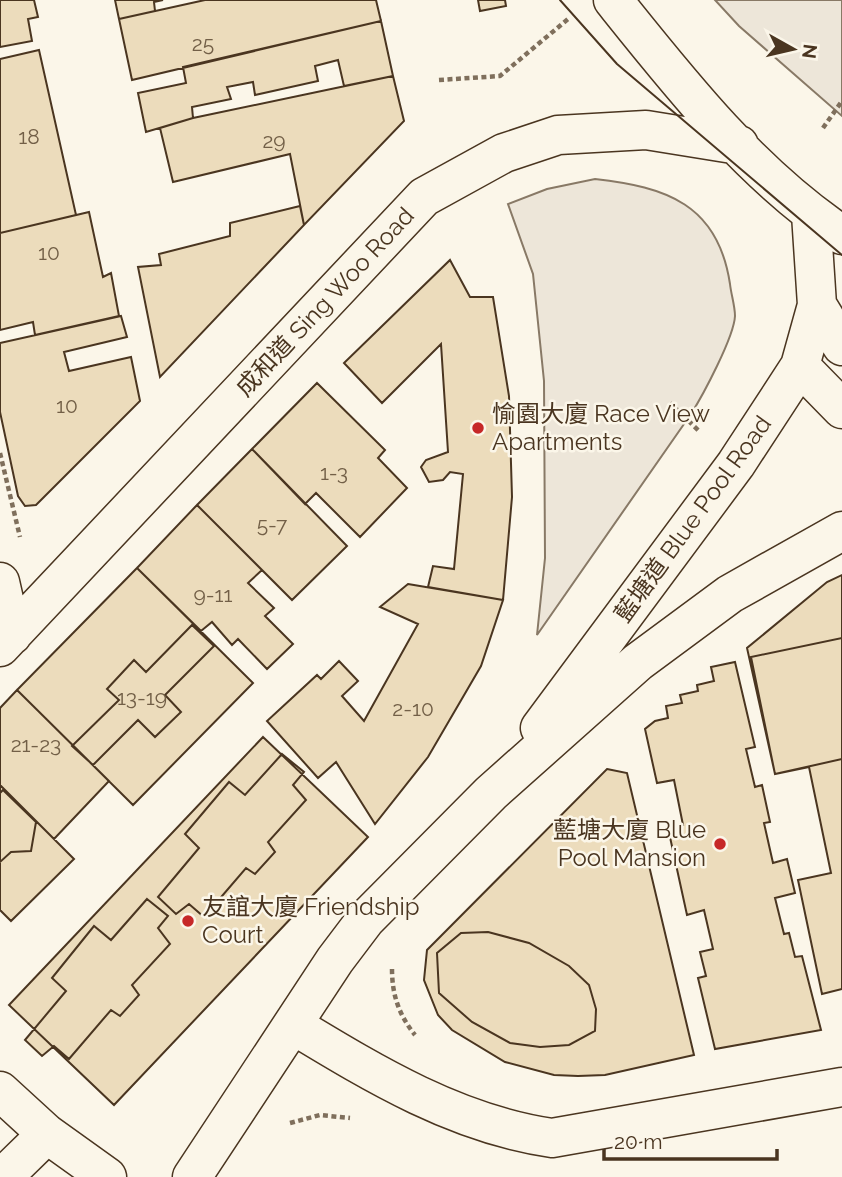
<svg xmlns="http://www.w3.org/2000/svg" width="842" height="1177" viewBox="0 0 842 1177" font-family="Raleway,'Noto Sans TC',sans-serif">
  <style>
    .green { fill: #ede6d9; stroke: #887966; stroke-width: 2 }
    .building { fill: #ecdcbc; stroke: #4a3520; stroke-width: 2 }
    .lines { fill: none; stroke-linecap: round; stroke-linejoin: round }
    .minor-casing { stroke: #4a3520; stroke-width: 41 }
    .path { stroke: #7f6f5c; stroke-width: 4.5; stroke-dasharray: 5 3.5; stroke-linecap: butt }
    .minor { stroke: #fbf6e9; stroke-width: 38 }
    .tram { stroke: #4a3520; stroke-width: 2 }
    .poi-dot { fill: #c62828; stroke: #fbf6e9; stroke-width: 2.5 }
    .labels { text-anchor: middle; stroke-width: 5; stroke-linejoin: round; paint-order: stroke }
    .number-label { font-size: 21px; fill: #725f47 }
    .street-label { font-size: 24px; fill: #4a3520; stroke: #fbf6e9 }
    .poi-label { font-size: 24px; fill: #4a3520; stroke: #fbf6e9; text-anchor: start }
  </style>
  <rect width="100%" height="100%" fill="#fbf6e9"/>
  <path class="green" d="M715,0H842V116L739,26Z
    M595,179C666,187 718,204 730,284C731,294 735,306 735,316C734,337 703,395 691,414L537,635L545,558L544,381L533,274L508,204L547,189Z"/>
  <path class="building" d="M0,0H34L38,17L28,19L32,41L0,47Z
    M115,0H163L154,2L155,11L119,19Z
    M205,0H376L381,21L132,80L119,19Z
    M478,0H505L506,6L480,11Z
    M381,21L393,76L344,86L338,60L315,66L318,81L255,95L253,82L227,87L231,99L192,107L193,118L146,132L138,93L186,83L183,67Z
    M39,50L76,215L0,233V59Z
    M393,76L404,121L304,225L290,154L173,182L160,128L193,118Z
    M300,206L304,225L160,377L138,267L161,265L159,254L230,236V223Z
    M89,212L103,277L111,273L119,316L35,335L33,322L0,330V233Z
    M450,260L470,297H493L509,396L512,497L503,600L428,587L433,566L454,569L463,474L450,472L443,480L429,482L421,467L426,460L448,452L441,344L382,403L344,363Z
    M121,316L127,337L64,352L69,371L131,357L140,401L36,505L25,506L18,496L0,412V343Z
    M317,383L385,450L378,458L407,488L360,537L316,493L305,504L252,449Z
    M252,449L347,546L292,600L197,505Z
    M197,505L262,570L248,583L274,608L265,616L293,644L267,669L238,639L232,645L212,622L201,631L137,568Z
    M137,568L253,683L133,805L17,690Z
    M842,575V759L775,774L747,648L827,582Z
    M408,584L503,600L481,666L428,757L375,824L336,762L318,778L267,721L317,675L321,679L339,661L358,681L342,696L364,721L418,624L380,607Z
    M192,625L214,646L165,695L181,712L155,737L138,720L93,765L72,746L119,700L107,689L134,660L146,672Z
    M842,638V989L822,994L798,880L831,873L809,767L775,774L751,657Z
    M735,662L755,747L746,749L755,787L762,785L770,822L764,823L773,863L787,859L795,893L775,898L784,934L789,933L795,957L802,956L821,1030L715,1049L698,978L706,976L700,952L713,949L704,910L687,915L668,828L683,825L674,780L657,783L645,729L655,721L668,718L666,706L682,703L680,695L698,691L697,685L714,681L711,667Z
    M17,690L109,781L54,839L0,785V708Z
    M263,737L368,837L114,1105L9,1005Z
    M282,754L304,772L293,785L306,800L268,842L275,852L255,874L246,868L204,917L189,904L176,914L158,897L199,848L185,834L229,782L245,795Z
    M607,769L627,773L694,1055L605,1075L578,1076L554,1075L505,1062L452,1030L438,1015L424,980L427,950Z
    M0,785L74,859L11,921L0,910Z
    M3,790L36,822L31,851L11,852L0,862V793Z
    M147,899L168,916L158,928L170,944L132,985L139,995L120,1016L111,1010L69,1059L54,1046L42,1056L25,1040L66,991L52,978L94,926L111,940Z
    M488,932L529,943L569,966L589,985L596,1009L595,1031L569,1045L540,1047L510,1043L472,1022L439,993L437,953L461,933Z"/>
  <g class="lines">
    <defs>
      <path id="minor" d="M613,0C681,85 751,174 842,235
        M817,305L842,346
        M800,366L842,409
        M0,582L12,635
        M0,647L424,197L504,153L558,135L646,130L739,145
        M540,728L736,464L800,366L817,305L811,214
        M293,1025C374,1074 456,1124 552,1138L842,1087
        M0,1091L47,1134L107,1177
        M3,1177L47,1134
        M192,1177L335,960L366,919L491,793L638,662L730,594L842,531"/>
    </defs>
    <use href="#minor" class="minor-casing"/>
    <path class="path" d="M439,80L500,76L568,19
      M823,128L842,101
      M670,403L700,432
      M0,453L20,537
      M392,969C392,995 399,1015 415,1035
      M290,1123L320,1115L350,1118"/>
    <use href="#minor" class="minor"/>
    <path class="tram" d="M560,0L617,64L842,255"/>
  </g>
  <g class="poi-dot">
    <circle cx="478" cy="428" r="7"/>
    <circle cx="720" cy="844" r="7"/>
    <circle cx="188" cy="921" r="7"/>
  </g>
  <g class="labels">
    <g class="number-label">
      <text x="203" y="51">25</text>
      <text x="29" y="144">18</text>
      <text x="274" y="148">29</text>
      <text x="49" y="260">10</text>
      <text x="67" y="413">10</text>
      <text x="334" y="480">1-3</text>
      <text x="272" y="532">5-7</text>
      <text x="213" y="602">9-11</text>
      <text x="142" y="705">13-19</text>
      <text x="413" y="716">2-10</text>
      <text x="36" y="752">21-23</text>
    </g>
    <g class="street-label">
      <text transform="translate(325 302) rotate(-47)" y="8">成和道 Sing Woo Road</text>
      <text transform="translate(693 519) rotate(-54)" y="8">藍塘道 Blue Pool Road</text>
    </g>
    <g class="poi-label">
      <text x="492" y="422">愉園大廈 Race View<tspan x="492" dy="28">Apartments</tspan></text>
      <text x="706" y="838" text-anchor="end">藍塘大廈 Blue<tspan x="706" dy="28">Pool Mansion</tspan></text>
      <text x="202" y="915">友誼大廈 Friendship<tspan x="202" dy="28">Court</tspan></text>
    </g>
  </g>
  <g transform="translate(793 49) rotate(98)" stroke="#fbf6e9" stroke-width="5" paint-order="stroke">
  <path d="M0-5L12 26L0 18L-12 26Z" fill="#4a3520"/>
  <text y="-10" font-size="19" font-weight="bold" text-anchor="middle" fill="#4a3520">N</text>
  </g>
  <path d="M604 1149v10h173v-10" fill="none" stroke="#4a3520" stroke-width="3.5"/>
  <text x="614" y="1149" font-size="21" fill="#4a3520" stroke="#fbf6e9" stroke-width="5" paint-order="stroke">20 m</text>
</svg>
